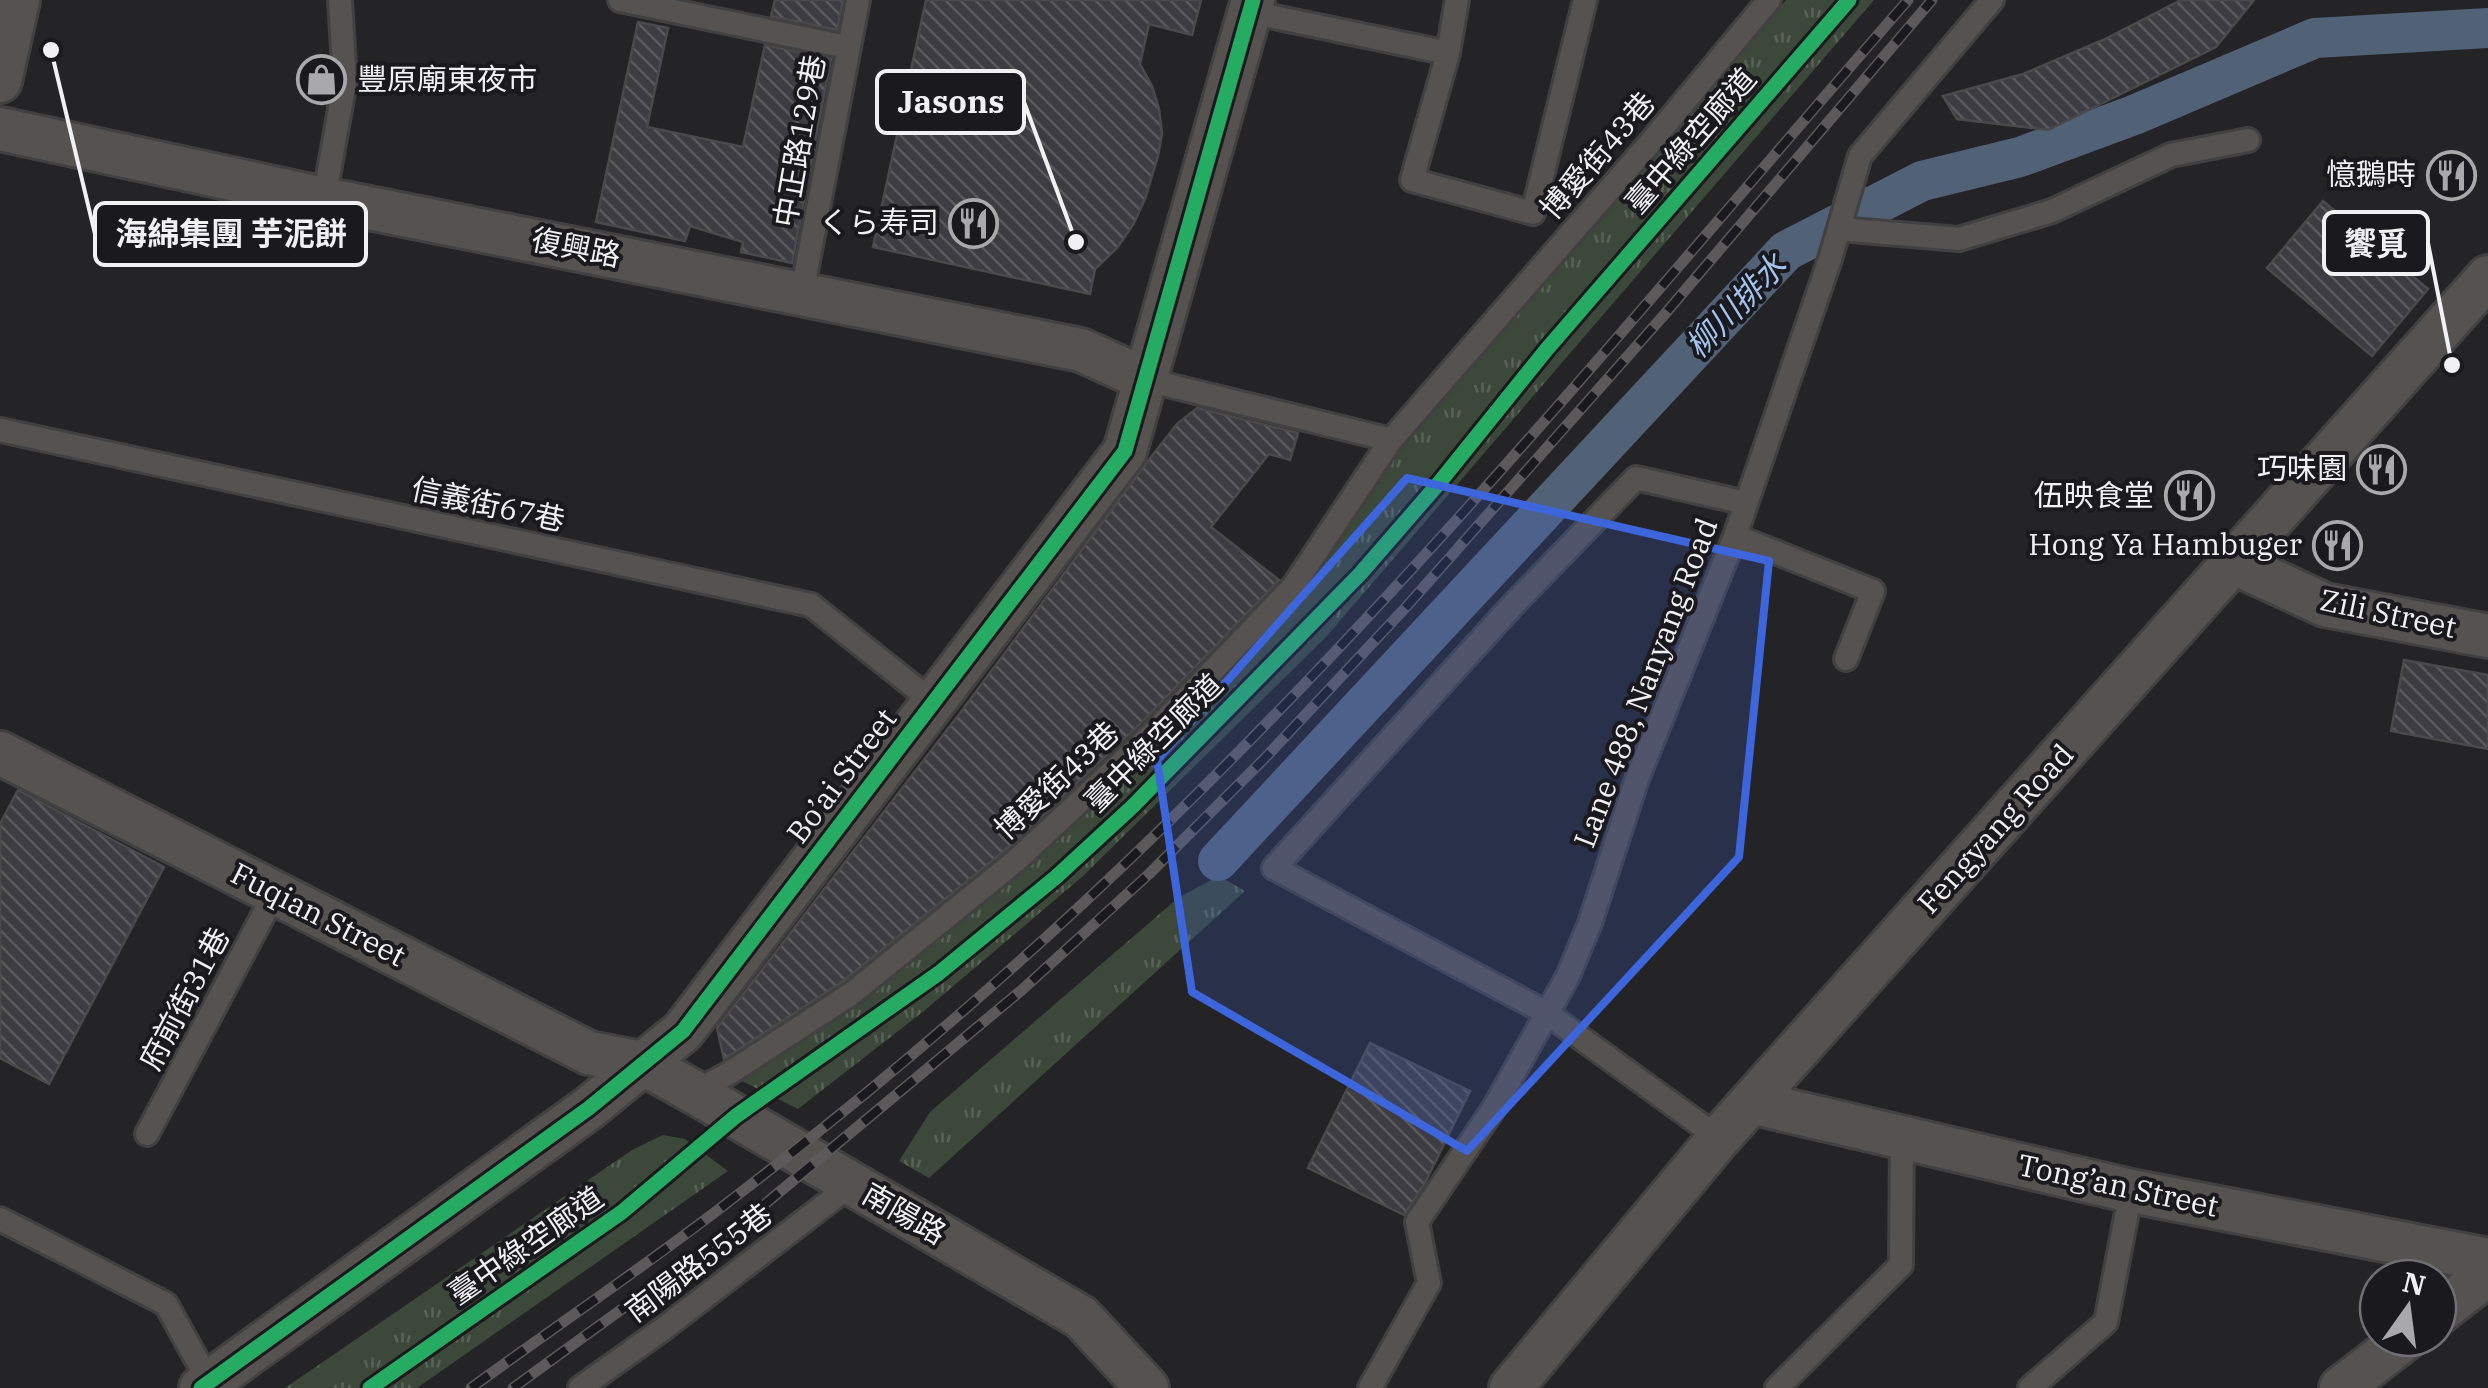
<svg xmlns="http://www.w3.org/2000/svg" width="2488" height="1388" viewBox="0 0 2488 1388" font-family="'IBM Plex Serif','Noto Sans TC','Noto Sans JP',serif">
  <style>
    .park { fill: url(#park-tufts) }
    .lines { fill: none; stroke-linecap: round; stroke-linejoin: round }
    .canal { stroke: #526276; stroke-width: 40 }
    .building { fill: url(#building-back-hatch); stroke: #4a494b; stroke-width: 2.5 }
    .service-casing { stroke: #414142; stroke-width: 28 }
    .minor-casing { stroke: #414142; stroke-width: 48 }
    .service { stroke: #555250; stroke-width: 22 }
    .minor { stroke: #555250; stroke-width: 42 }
    .rail-casing { stroke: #5b5959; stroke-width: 11 }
    .rail { stroke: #1a191d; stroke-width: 8; stroke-dasharray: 22; stroke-linecap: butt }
    .cycleway-casing { stroke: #1a191d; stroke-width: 21 }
    .cycleway { stroke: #26ab63; stroke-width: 15 }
    .marked { fill: #3d66dc; fill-opacity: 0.2; stroke: #3d66dc; stroke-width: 8; stroke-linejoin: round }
    .labels { text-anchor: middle; stroke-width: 8; stroke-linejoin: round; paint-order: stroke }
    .poi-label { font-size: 30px; fill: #f1f1f4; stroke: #1a191d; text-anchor: end }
    .street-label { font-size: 30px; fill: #f1f1f4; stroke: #1a191d }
    .water-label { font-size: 32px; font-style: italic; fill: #a2c3ef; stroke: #1a191d }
    .leader { fill: none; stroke: #f1f1f4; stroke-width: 4 }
    .callout-dot { fill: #f1f1f4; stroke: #1a191d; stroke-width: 4 }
    .callout { fill: #1a191d; stroke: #f1f1f4; stroke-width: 4 }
    .callout-label { font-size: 32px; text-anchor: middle; font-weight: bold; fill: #f1f1f4 }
  </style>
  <defs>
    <pattern id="park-tufts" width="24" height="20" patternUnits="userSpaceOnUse" patternTransform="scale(2.5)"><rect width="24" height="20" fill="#3b483a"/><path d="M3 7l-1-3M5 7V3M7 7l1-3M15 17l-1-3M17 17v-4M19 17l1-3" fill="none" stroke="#586357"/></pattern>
    <pattern id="building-back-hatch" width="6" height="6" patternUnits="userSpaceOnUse" patternTransform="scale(2.5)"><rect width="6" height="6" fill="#3d3c42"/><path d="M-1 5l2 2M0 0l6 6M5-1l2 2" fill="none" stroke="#5a595e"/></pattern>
  </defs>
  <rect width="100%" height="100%" fill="#242326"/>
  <path class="park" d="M1786,0H1874L1326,637L1083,876L924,1011L798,1109L736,1078L862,999L1050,845L1158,739L1392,455L1599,221Z
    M1219,876L1245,891L929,1178L899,1161L930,1112L1178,898Z
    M663,1135L685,1139L728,1171L417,1388H285L632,1150Z"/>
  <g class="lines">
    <path class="canal" d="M1218,861L1786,251L1922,181L2020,157L2134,115L2315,38L2488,28"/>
  </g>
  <path class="building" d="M775,0H843L837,30L771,16Z
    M926,0H1201L1192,35L1149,24L1140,64L1152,86L1159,109L1162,133L1158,156L1145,199L1133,225L1117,248L1095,269L1090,294L873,247Z
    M2181,0H2254L2216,47L2048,130L1957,119L1943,96L2023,74L2103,40Z
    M638,22L668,28L647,127L743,147L765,45L831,59L792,263L741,252L743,242L690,226L685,241L596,222Z
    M2323,201L2428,289L2372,356L2267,268Z
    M1197,408L1298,433L1290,460L1269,454L1211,527L1279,580L1140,724L1008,848L842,982L724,1059L717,1028L957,717L1148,461L1177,424Z
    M2404,660L2488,675V749L2391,731Z
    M18,790L164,867L49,1084L0,1058V824Z
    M1370,1043L1470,1091L1425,1183L1404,1215L1308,1168Z"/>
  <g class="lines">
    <defs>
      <path id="service" d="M620,0L847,47
        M1457,0L1448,53L1412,180L1533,213L1585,0
        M1250,12L1448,53
        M324,199L345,81L340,0
        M1839,229L1959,239L2052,211L2171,155L2248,140
        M802,292L858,0
        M1147,380L1391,440L1650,143L1769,0
        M0,430L811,605L933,702
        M1735,536L1873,591L1846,659
        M694,1092L728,1074L851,994L1018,859L1151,735L1293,587L1391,440
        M147,1134L275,893
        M1719,1138L1545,1012L1274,868L1512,606L1636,478L1746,503
        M0,1219L166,1304L209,1382
        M580,1388L663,1329L852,1184
        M1370,1388L1429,1283L1417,1222L1494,1108L1568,976L1590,923L1637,779L1735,536L1830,259L1860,156L1992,0
        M1777,1388L1901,1265L1902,1138
        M2030,1388L2106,1322L2131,1191"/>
      <path id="minor" d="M0,81L18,0
        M0,129L324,199L1081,350L1147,380
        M2234,563L2325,605L2488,636
        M0,753L589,1053L642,1063L694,1092L1081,1317L1147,1388
        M1751,1102L2131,1191L2488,1260
        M2438,1313L2488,1274
        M201,1388L589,1108L683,1031L1125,451L1253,0
        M1511,1388L1719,1138L2488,277
        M2341,1388L2406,1338"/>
    </defs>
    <use href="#service" class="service-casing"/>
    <use href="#minor" class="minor-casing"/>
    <use href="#service" class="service"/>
    <use href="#minor" class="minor"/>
    <defs>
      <path id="rail" d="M471,1388C560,1323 653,1261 740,1193C830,1124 919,1051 1004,975C1337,681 1618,334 1908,0
        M513,1388L753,1214L1023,989L1149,874L1265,758L1407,606L1664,315L1932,0"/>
    </defs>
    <use href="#rail" class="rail-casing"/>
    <use href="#rail" class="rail"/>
    <defs>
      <path id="cycleway" d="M201,1388L589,1108L683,1031L1125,451L1253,0
        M370,1388L622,1212L736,1116L939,973L1056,877L1132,807L1360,574L1439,483L1547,349L1849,0"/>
    </defs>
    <use href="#cycleway" class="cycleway-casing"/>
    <use href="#cycleway" class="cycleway"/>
  </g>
  <path class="marked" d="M1407,478L1769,561L1739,857L1467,1151L1192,992L1157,760Z"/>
  <defs>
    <symbol id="shop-ring" viewBox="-11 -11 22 22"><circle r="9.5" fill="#1a191d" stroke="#a9a9ac" stroke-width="1.5"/><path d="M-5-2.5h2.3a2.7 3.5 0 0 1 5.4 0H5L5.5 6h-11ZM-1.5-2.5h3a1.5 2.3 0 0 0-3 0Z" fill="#a9a9ac"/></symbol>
    <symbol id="restaurant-ring" viewBox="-11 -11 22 22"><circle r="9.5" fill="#1a191d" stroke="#a9a9ac" stroke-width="1.5"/><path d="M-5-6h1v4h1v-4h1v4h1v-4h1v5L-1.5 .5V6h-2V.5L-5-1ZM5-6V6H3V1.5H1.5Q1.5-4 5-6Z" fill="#a9a9ac"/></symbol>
  </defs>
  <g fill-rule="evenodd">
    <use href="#shop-ring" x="294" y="52" width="55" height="55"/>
    <use href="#restaurant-ring" x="2424" y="148" width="55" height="55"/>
    <use href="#restaurant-ring" x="946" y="196" width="55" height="55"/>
    <use href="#restaurant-ring" x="2354" y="442" width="55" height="55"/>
    <use href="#restaurant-ring" x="2162" y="468" width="55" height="55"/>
    <use href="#restaurant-ring" x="2310" y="518" width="55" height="55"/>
  </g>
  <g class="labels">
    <g class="poi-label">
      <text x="357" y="90" text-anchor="start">豐原廟東夜市</text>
      <text x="2416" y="185">憶鵝時</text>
      <text x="939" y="233">くら寿司</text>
      <text x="2347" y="479">巧味園</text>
      <text x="2154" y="506">伍映食堂</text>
      <text x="2302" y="555">Hong Ya Hambuger</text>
    </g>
    <g class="street-label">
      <text transform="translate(800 141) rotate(-80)" y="10">中正路129巷</text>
      <text transform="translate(1691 141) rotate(-49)" y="10">臺中綠空廊道</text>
      <text transform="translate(1598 156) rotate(-49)" y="10">博愛街43巷</text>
      <text transform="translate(576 248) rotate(11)" y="10">復興路</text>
      <text transform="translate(488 505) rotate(12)" y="10">信義街67巷</text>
      <text transform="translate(2388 614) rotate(12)" y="10">Zili Street</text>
      <text transform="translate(1646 683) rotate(-69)" y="10">Lane 488, Nanyang Road</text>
      <text transform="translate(1154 743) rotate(-45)" y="10">臺中綠空廊道</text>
      <text transform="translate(842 776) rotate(-53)" y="10">Bo’ai Street</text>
      <text transform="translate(1057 781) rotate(-43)" y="10">博愛街43巷</text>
      <text transform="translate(1996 829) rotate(-48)" y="10">Fengyang Road</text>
      <text transform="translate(318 915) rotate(27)" y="10">Fuqian Street</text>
      <text transform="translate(185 999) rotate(-62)" y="10">府前街31巷</text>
      <text transform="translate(2118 1186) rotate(12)" y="10">Tong’an Street</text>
      <text transform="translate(904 1214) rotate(30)" y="10">南陽路</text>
      <text transform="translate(526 1246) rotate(-35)" y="10">臺中綠空廊道</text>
      <text transform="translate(699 1263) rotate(-37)" y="10">南陽路555巷</text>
    </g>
    <g class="water-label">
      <text transform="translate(1736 306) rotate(-46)" y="11">柳川排水</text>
    </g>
  </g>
  <path class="leader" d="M1076 242L1024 102M51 50L95 234M2452 365L2428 243"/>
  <g class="callout-dot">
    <circle cx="1076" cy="242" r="10"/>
    <circle cx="51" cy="50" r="10"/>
    <circle cx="2452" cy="365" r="10"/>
  </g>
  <g class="callout">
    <rect x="877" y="71" width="147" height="62" rx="10"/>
    <rect x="95" y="203" width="271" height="62" rx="10"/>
    <rect x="2324" y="212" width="104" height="62" rx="10"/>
  </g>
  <g class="callout-label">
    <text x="951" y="113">Jasons</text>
    <text x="231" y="245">海綿集團 芋泥餅</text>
    <text x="2376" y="255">饗覓</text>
  </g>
  <g transform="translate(2408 1308) rotate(14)"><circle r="48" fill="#1a191d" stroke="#706f73" stroke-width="2.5"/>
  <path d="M0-8L18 38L0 25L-18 38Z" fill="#a9a9ac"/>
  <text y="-15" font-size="28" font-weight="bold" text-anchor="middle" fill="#f1f1f4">N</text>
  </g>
</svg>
